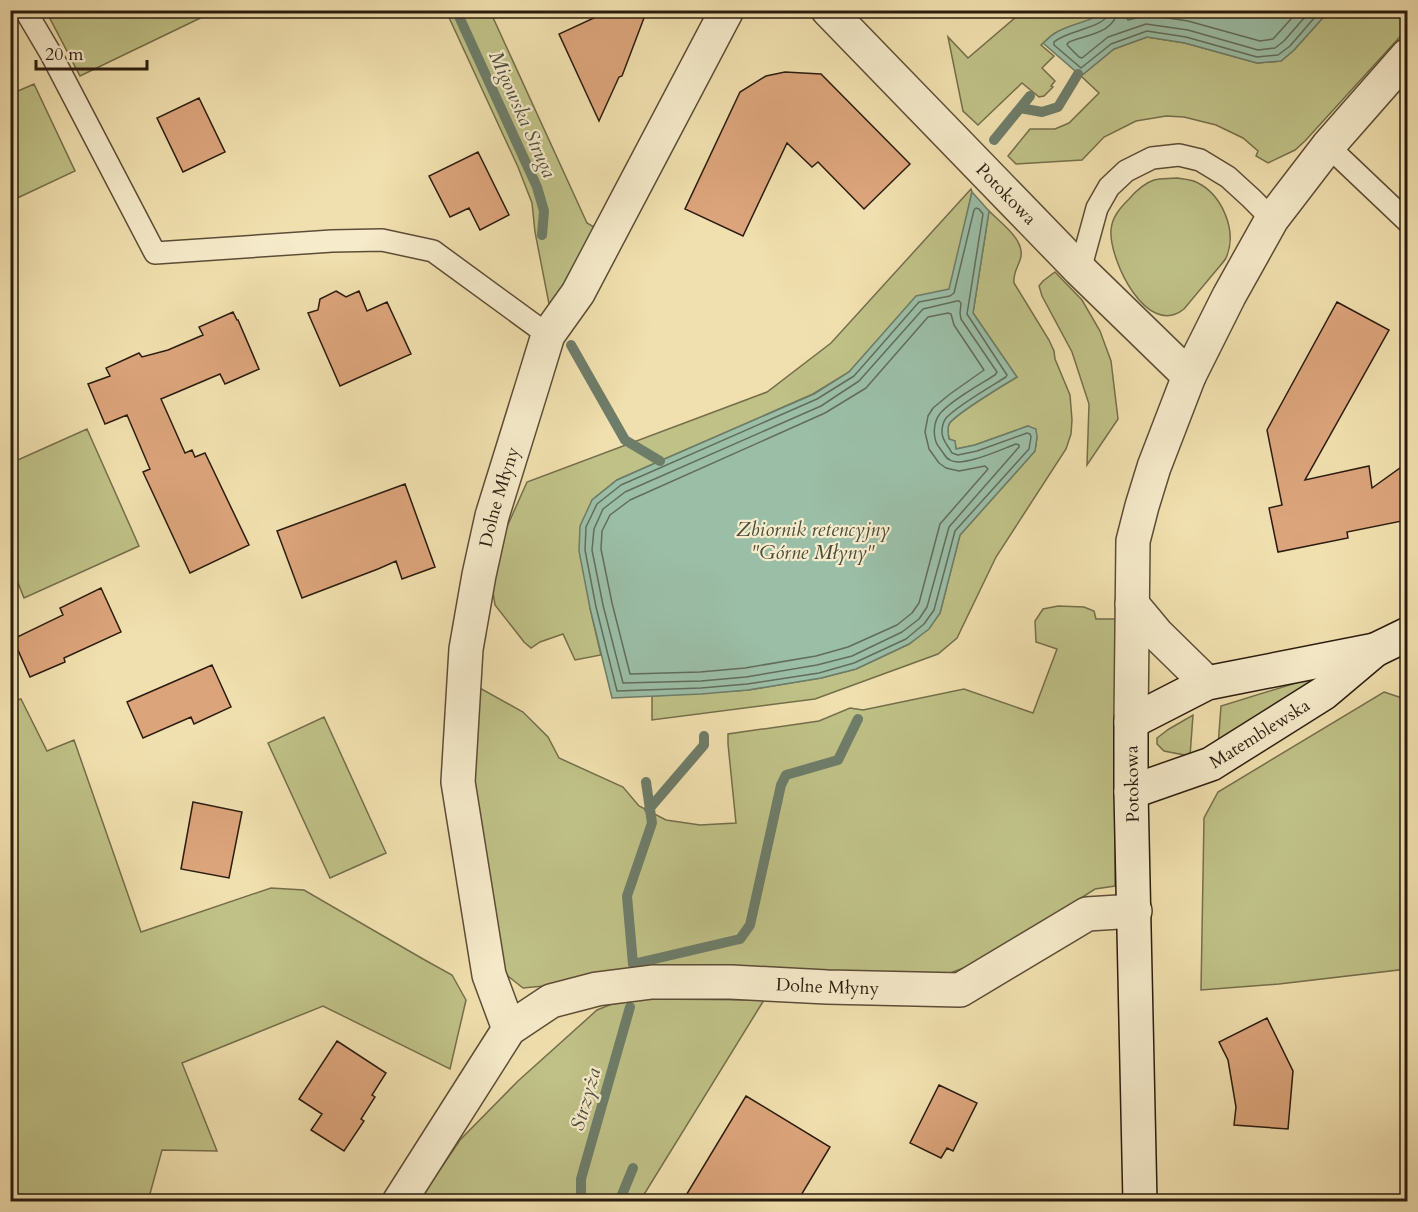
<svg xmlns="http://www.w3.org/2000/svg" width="1418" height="1212" viewBox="0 0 1418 1212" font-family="Cardo,serif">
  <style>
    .green { fill: #bfc187; stroke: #746e4a; stroke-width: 1.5 }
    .water { fill: #9bbea7; stroke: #6e7d6a; stroke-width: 1.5 }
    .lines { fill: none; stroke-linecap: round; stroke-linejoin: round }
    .shore { stroke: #626d5a; stroke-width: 1.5 }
    .stream { stroke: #6e7d6a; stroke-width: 10 }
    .building { fill: #dca47b; stroke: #2a1c0e; stroke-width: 1.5 }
    .lane-casing { stroke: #5c4d36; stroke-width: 24 }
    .street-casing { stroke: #5c4d36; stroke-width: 36 }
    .secondary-casing { stroke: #2a1c0e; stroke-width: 36 }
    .lane { stroke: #f6ebcb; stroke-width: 21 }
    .street { stroke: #f6ebcb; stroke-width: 33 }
    .secondary { stroke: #f6ebcb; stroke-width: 33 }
    .labels { text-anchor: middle; stroke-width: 4.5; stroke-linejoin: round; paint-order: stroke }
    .street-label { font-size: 18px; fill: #2a1c0e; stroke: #f6ebcb }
    .water-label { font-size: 20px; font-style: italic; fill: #4c4d3c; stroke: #f6ebcb }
  </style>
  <rect width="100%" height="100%" fill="#f1e0af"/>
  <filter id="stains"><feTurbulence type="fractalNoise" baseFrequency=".00333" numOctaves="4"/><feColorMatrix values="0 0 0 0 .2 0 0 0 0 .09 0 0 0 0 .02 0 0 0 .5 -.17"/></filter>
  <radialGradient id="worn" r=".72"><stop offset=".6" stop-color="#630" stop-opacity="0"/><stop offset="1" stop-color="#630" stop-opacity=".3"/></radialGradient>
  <path class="green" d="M46,11H215L80,76Z
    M446,11H490L587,223L599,230L558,297L549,304L535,232L532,203L518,167Z
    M1023,11H1107C1092,22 1073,23 1057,32C1051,35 1046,41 1041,45L1054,56L1042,68L1055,81L1051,86L1053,87L1044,96L1039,97L1022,83L978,125L963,111L948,37L968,58Z
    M1329,11H1407V29L1305,141L1295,150L1268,163L1256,156L1258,151L1243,138L1216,125L1184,117L1166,116L1136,121L1104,137L1082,160L1016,164L1008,156L1030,129H1055L1069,123L1099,93L1081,76L1114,49L1147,37L1185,43L1257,63L1281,61L1294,50Z
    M34,84L75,171L11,201V94Z
    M1177,178C1183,179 1190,179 1196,182C1222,194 1238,231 1226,258C1223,263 1218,268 1214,273C1204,285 1194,297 1184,309C1147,339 1109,260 1111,230C1112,217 1120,208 1129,199C1135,192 1145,183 1154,180C1161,178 1170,179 1177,178Z
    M971,189L972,192L950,290L916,297L849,372L813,394L660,461L617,480L592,500L590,608L601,655L575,660L563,634L540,642L531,648L524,642L495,605L489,567L527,482L767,392L831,343Z
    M989,211C1002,224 1027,241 1020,260C1017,269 1013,273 1014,283L1049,340L1054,351L1055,359L1070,395L1072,420L1071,434L1066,449L996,557L957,638L938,654L815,699L652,720V696L748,690L821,678L856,669L909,644L929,628L940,613L960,535L1035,451L1037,437L1028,426L975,445L956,449L955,441L949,439C948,434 947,429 949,424C954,415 1005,384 1017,377L973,313Z
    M1055,272L1082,300L1100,331L1111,361L1118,419L1087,465L1089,404L1072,352L1042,296L1039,286L1043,281Z
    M87,429L139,546L24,598L11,565V463Z
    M1058,606L1084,607L1094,611L1096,619H1116L1115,886L1095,889L985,960L942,976L597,981L523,988L504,973L470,764L478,687L523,712L548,737L559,758L623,787L639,806L666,820L700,825L736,823L728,744V734L819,721L850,708L863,710L964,689L1033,713L1057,649L1036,642L1035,621L1043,609Z
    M1325,674L1218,746L1221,706Z
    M1384,692L1399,697H1407V969L1279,984L1201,990L1204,818L1218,792Z
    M21,699L47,751L74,740L141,932L271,888L304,890L423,959L452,975L466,1000L450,1069L323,1006L182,1063L217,1151L162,1150L148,1201H11L10,702Z
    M1193,715L1190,756L1164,751L1157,744V738L1169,729Z
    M324,717L386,853L330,878L268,743Z
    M647,999L764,1000L640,1201L418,1202L460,1140L518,1081L597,1010L612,1004Z"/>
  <path class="water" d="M1107,10H1329V11L1294,50L1281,61L1257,63L1185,43L1147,37L1114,49L1081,76L1043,43C1047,40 1050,36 1054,34C1070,23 1091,23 1107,10Z
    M972,192L989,211L973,313L1017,377C1005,384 954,415 949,424C947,429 948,434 949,439L955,441L956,449L975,445L1028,426L1036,429L1037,437L1035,451L960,535L940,613L929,629L909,644L856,669L821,678L748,690L701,694L612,698L590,608L579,551L580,526L592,500L617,480L660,461L814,394L849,372L916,296L949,289Z"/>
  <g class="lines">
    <path class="shore" d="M1110,10C1107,29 1068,29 1054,42V45L1081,68L1111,44L1147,31L1186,37L1257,57L1278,55L1290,46L1321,10
      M1117,10C1116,33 1085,35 1069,42L1067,44L1068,46L1079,57L1082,58L1108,37L1146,24L1188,30L1258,50L1275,48L1284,41L1311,10
      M1126,10V17L1128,20L1148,15L1188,21L1260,41L1273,39L1299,10
      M976,208L979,209L983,214L967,314L1007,375L1006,377C990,387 958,405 946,418C943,422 942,428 942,432C942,441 948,445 952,453L958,455L977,451L1027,433L1030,434L1031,437L1029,449L955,531L934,610L924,624L906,639L854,663L819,673L747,684L701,688L617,691L596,607L585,550L586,527L597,504L621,485L817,399L854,376L919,302L950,296L954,293L974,210Z
      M957,301H959L961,303L960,313L961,319L997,372L995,375C981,384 948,402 939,415C934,422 933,434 936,442C938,447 938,445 941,450C944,453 945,458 950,460C962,468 1002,449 1016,444L1019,445V447L949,527L927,607L919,619L902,632L852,656L817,665L746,677L701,681L623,683L603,605L592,550L594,529L603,509L625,492L821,406L859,381L923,309Z
      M948,313L951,314L954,325L984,370L950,394L933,408L928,416L925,432L929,449L939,463L946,468L959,471L985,466L988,469L940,524L919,603L912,613L897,625L848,647L816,656L745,668L700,672L630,674L612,603L601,549L602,531L610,515L630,500L825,413L866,388L928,317Z"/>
    <path class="stream" d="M456,10L537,187L544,211L542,235
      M1020,108L1042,112L1058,107L1078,74
      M994,140L1030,96
      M571,345L625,440L660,461
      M646,782L652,823L627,896L633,964L740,939L750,925L781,785L786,775L838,760L858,719
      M649,809L704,745V736
      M581,1202V1179L630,1007
      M619,1202L633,1168"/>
  </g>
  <path class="building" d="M611,10H647L622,76L619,77L599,121L559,34Z
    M785,72L821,74L910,164L864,209L818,162L812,167L787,143L743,236L685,209L740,92L766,76Z
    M199,98L225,152L183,172L157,118Z
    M478,152L509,215L480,230L469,208L450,217L429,176Z
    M336,291L346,297L359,291L367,311L387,302L411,354L340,386L308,313L318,310L320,299Z
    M1337,302L1389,330L1305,480L1369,466L1372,488L1407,463V520L1347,532L1348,538L1278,552L1269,508L1282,505L1267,430Z
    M233,312L237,320H238L259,369L225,384L220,374L161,399L185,453L192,450L195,457L205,453L249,545L190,573L143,472L150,469L127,415L105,424L88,384L110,376L106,368L139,353L142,357L168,350L203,335L199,327Z
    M405,484L435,567L402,579L396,561L378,569L302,598L277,531Z
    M101,588L121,632L64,658L65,662L30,677L13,639L63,615L60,608Z
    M212,665L231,707L194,724L191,717L143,738L127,702Z
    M193,802L242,812L229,878L181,869Z
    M1267,1018L1293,1071L1288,1129L1234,1125L1236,1107L1228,1060L1219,1042Z
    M337,1041L386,1073L372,1095L375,1097L361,1119L364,1121L344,1151L311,1130L322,1114L299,1099Z
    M939,1085L977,1103L953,1151L947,1148L941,1158L910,1143Z
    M746,1096L830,1147L797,1202H682Z"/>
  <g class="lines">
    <defs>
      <path id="lane" d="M25,10L51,54L155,253L332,241L382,240L433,251L548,335
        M1328,146L1408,222
        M1080,270L1097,208L1109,187L1126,171L1152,158L1179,155L1200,160L1228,177L1251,198L1272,219"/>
      <g id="street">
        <path id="s1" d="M828,10L1080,270L1189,376"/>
        <path d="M1132,604L1157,634L1207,683"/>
        <path d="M1131,722L1133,541L1142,506L1154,467L1189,376L1229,296L1272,219L1328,146L1408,55"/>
        <path id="s2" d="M509,1029L489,975L458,782L466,649L479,575L492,516L533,384L548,335L578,293L727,10"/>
        <path id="s3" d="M399,1202L509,1029L551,1001L597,989L652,982H731L827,987L960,990L1087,914L1135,911"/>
      </g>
      <g id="secondary">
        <path id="s4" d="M1131,792L1211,764L1324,693L1375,650L1408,634"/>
        <path d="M1140,1202L1131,792V722L1207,683L1375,650"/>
      </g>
    </defs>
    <use href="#lane" class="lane-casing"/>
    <use href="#street" class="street-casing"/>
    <use href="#secondary" class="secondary-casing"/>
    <use href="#lane" class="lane"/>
    <use href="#street" class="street"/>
    <use href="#secondary" class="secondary"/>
  </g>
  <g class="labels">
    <g class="street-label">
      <text dy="6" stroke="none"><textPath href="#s1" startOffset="256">Potokowa</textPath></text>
      <text dy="6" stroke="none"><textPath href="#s2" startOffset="542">Dolne Młyny</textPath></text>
      <text dy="6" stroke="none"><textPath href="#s4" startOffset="142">Matemblewska</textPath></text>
      <text transform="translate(1132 784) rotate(-91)" y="6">Potokowa</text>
      <text dy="6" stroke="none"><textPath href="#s3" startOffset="534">Dolne Młyny</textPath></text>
    </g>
    <g class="water-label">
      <text transform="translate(523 114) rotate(66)" y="7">Migowska Struga</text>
      <text x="813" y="536">Zbiornik retencyjny<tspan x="813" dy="23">"Górne Młyny"</tspan></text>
      <text transform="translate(585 1099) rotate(-74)" y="7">Strzyża</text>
    </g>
  </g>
  <rect width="1418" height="1212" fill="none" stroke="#f1e0af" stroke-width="36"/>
  <rect x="12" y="12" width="1394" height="1188" fill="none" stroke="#2a1c0e" stroke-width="3"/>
  <rect x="18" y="18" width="1382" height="1176" fill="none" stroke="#2a1c0e" stroke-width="1.5"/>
  <path d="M36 60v9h111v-9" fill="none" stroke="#2a1c0e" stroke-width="3"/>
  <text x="45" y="60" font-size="18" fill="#2a1c0e" stroke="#f6ebcb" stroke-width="4.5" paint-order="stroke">20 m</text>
  <rect width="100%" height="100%" filter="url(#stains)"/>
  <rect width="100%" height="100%" fill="url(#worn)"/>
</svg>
